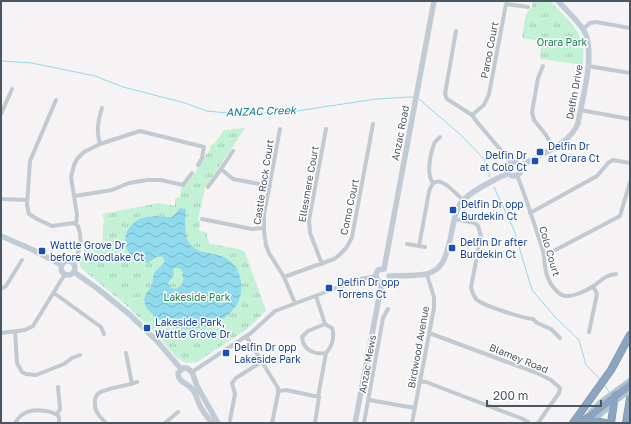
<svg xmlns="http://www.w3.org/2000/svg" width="631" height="424" viewBox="0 0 631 424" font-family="'Golos Text',sans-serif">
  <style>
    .park { fill: url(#park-tufts) }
    .water { fill: url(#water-waves); fill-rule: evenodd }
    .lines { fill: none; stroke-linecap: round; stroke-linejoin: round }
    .stream { stroke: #90daee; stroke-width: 1 }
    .highway-casing { stroke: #7690ad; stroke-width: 8 }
    .street { stroke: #c1cad2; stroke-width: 4 }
    .secondary { stroke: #c1cbd6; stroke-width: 5.5 }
    .primary { stroke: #b3c2d1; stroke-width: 6 }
    .highway { stroke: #8ba5c1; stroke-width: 7 }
    .transit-dot { fill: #1a4fb4; stroke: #fff; stroke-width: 1.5 }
    .labels { text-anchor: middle; stroke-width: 3; stroke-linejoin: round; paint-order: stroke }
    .park-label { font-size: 10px; fill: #17864f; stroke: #fff }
    .street-label { font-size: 10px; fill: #4a5661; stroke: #fff }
    .transit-label { font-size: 10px; fill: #164399; stroke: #fff; text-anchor: start }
    .water-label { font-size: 11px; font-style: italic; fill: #0c7c9b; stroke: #fff }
  </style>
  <defs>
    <pattern id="park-tufts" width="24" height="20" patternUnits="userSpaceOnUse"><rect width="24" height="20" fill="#c3f1d5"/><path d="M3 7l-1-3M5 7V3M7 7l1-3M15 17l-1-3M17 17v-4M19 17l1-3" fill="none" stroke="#a0c6b0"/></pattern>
    <pattern id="water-waves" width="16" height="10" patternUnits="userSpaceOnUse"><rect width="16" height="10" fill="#90daee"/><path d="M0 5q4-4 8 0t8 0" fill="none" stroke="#78b4c4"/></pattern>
  </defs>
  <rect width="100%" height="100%" fill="#f5f3f3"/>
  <path class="park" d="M533,1H550C569,21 589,34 582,65L540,59L541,41L522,38L526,14L532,7Z
    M245,128L205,188L198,220L200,221L199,230L207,233V237L210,244L239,249L245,252L266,311L247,329L197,362L186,363L176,357L158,336L126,305L81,268L79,261L83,254L85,244L102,245L104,220L102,214L159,203L175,206V198L180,197L181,188C195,179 199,161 210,150L211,145L215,143L224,130Z"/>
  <path class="water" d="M180,208L186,209V212C185,223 183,238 192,246C198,253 209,252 217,255C235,259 243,274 241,292C237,322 196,335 171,326C164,324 158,319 153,315C149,311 144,306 144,300C145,293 150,290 152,284C154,280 152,276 155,272C158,268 162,266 165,261L162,256L160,255L147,263C123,260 117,232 138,220C148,214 161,217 172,217ZM175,268H179L182,270C184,279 185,286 174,289L170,287L168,283L174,275L173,270Z"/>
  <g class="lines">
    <path class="stream" d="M1,61L32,63L95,76L123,87L185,103L207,111L238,114L297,111L376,99L411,97H414
      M419,99L462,136L484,159L490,177
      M494,187L514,230L532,290L556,318L579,340L586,365L600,379
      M604,384L609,392"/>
    <defs>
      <path id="highway" d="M573,423L611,370L630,335
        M581,423L630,385
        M591,423L595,421L605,423
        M611,423L615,395
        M626,423L630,399"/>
    </defs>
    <use href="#highway" class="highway-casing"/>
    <path class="street" d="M583,29L590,23L596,22L630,28
      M456,31L445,94L447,99L472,115L477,122L505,155L510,164
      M543,66L538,78L532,112L534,120L546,135L553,148
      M588,66L630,73
      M56,100L30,161L27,205L29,214L37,219L52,226L74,223L78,226C83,241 81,250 72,263
      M580,110L630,119
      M1,114L12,89
      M472,115L484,105L489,94L506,4L528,7
      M280,129L264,215V231L266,245L269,253L284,277L295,303
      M100,144C96,131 98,121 102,108
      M221,169L233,179L270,186
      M517,175C527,200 535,226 543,251C545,259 544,269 548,278C550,284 559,297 567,296C575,296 586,291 592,287C601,281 605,275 616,274
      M433,183C426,174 430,155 434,144C435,141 438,139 440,137
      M208,187L221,169L233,151
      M75,196L112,190L129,183L147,180H161L183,185L192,173
      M1,199L27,200
      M530,213L597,176L608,163L613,160L630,163
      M202,219L252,229L263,228
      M454,219L475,223L478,226L481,236L471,287C472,292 473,295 476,299C483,306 523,318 533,319L537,323L551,329L560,338
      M76,223L77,215L71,177L74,165L77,159L84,152L100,144L140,131L204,147L202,158L198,165
      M407,244L425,247
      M419,246L429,192C435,168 454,192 463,200
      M544,256L620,216L630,182
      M322,264L310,233L309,220L326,129
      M284,277L334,259C343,253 348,247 352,237L373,124
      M1,289L6,286L22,260
      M54,293L101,327L104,334
      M316,296L325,324L332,328C335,336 332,347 326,353C314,355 303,350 302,337L308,331L325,324
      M15,331L17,363L22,372L26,374L36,375L64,364L72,358L80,355
      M589,332L597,294L593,286
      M1,333L25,330L33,326L65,274
      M429,333L537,373L551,380L560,388L559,393L538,423
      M246,336L278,388V394L272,423
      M126,353L132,384
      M192,372L251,333L275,311L360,279L376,276
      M420,381L426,382L523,419L529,423
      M279,391L286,390L319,397L315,423
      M318,397L326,353
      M369,400L415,408
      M57,414L60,409L58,387
      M230,420L235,394L232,383L236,378L263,361
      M15,423C18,418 22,414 27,412C35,409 54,410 59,417V423
      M106,423C103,420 100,417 98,414C94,408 93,397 99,393C106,388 127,386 137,382
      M165,423L178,412
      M364,423L383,318L388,309
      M412,423L434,308V297L427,275"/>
    <path class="secondary" d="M507 169a7 7 0 1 1 14 0a7 7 0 1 1-14 0Z
      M520,166C539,155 571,144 578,123C582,99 597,50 583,29C576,19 566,10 558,1
      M1,236L31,249L62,265
      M61 268a7 7 0 1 1 14 0a7 7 0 1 1-14 0Z
      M384,269L434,1
      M74,272L98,289L129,314L157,341L181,369
      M389,276C434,275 443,279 452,230C454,221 455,212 460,204C467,193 497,178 509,173
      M382,282L377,280L376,274L378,270L384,269
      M212,423C207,417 202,410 199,404C197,399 196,393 192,389C187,382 178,383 178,373L183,368H187L192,372L197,386L218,423
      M355,423L382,282"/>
    <path class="primary" d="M591,412L600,403L630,381
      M591,422L619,398L630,390"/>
    <use href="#highway" class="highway"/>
  </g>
  <g class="transit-dot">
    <rect x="536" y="148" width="8" height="8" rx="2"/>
    <rect x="531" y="157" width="8" height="8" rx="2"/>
    <rect x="449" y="206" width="8" height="8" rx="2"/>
    <rect x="448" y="244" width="8" height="8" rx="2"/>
    <rect x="38" y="247" width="8" height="8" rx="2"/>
    <rect x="325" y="284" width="8" height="8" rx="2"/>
    <rect x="143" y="324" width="8" height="8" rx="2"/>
    <rect x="222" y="349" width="8" height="8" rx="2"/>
  </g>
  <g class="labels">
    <g class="park-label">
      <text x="562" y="46">Orara Park</text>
      <text x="197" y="301">Lakeside Park</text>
    </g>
    <g class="street-label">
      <text transform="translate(489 50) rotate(-79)" y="4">Paroo Court</text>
      <text transform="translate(574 92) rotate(-80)" y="4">Delfin Drive</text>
      <text transform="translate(400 133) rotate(-79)" y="4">Anzac Road</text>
      <text transform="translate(263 182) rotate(-81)" y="4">Castle Rock Court</text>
      <text transform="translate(308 184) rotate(-80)" y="4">Ellesmere Court</text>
      <text transform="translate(349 207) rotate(-78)" y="4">Como Court</text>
      <text transform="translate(550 251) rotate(74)" y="4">Colo Court</text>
      <text transform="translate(418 347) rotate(-80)" y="4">Birdwood Avenue</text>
      <text transform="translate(519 358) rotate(22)" y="4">Blamey Road</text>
      <text transform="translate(367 364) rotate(-80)" y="4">Anzac Mews</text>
    </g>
    <g class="transit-label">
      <text x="548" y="150">Delfin Dr<tspan x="548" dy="12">at Orara Ct</tspan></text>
      <text x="527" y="159" text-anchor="end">Delfin Dr<tspan x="527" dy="12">at Colo Ct</tspan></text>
      <text x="461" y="208">Delfin Dr opp<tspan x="461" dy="12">Burdekin Ct</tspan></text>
      <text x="460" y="246">Delfin Dr after<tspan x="460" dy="12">Burdekin Ct</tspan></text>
      <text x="50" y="249">Wattle Grove Dr<tspan x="50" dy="12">before Woodlake Ct</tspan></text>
      <text x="337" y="286">Delfin Dr opp<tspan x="337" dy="12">Torrens Ct</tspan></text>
      <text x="155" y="326">Lakeside Park,<tspan x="155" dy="12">Wattle Grove Dr</tspan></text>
      <text x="234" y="351">Delfin Dr opp<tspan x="234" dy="12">Lakeside Park</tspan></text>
    </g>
    <g class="water-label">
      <text transform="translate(261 111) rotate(-2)" y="4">ANZAC Creek</text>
    </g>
  </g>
  <rect width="631" height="424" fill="none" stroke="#4a5661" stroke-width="4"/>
  <path d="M487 400v6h114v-6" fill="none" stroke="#4a5661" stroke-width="2"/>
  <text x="493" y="400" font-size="12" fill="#4a5661" stroke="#ffffff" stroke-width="3" paint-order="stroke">200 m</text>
</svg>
